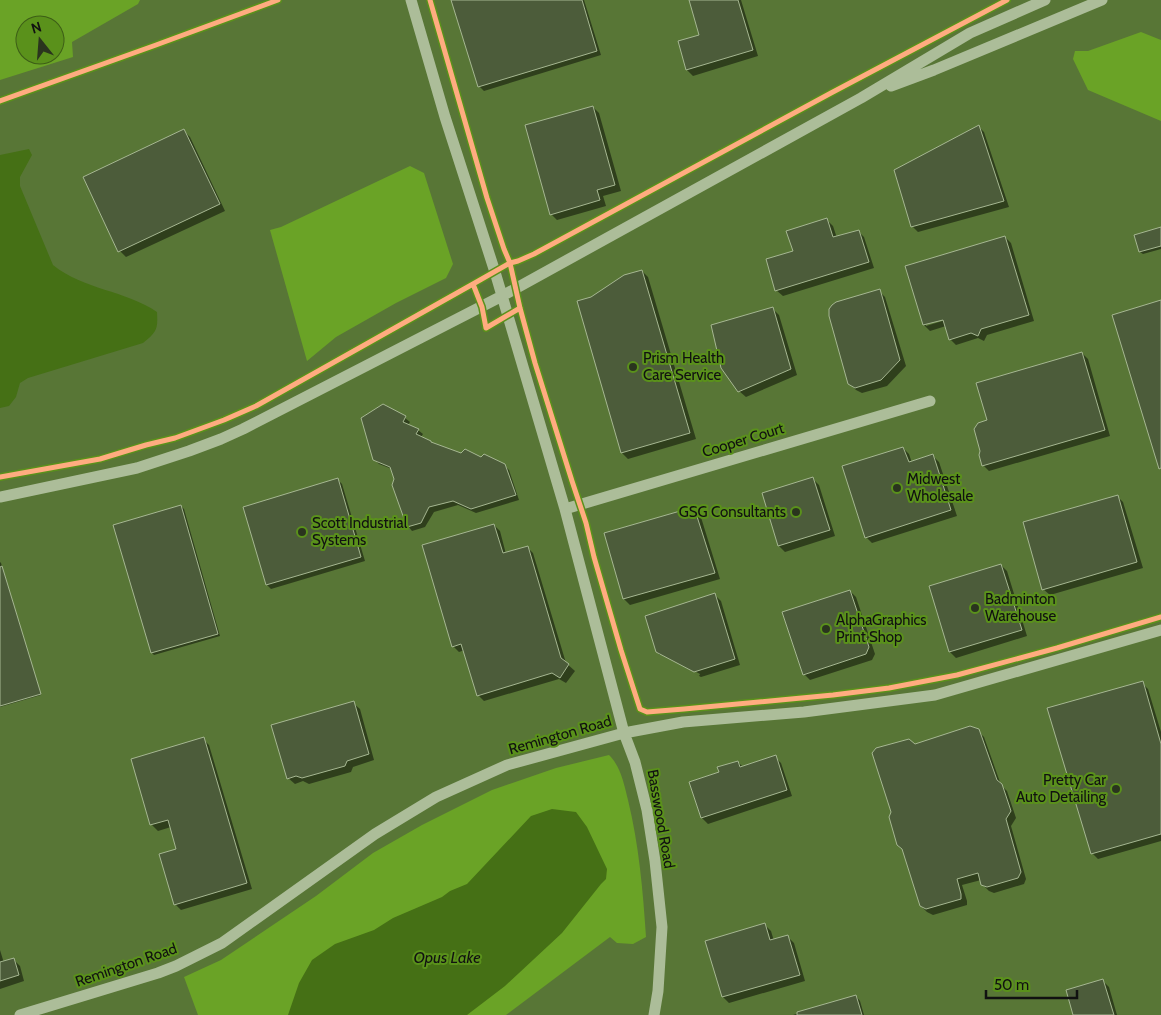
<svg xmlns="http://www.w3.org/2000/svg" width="1161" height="1015" viewBox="0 0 1161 1015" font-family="Cabin,sans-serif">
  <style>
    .green { fill: #6aa326; fill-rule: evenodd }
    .water { fill: #457015 }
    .shadow { fill: #0007; fill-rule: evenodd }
    .building { fill: #4c5c3a; stroke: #a6b792 }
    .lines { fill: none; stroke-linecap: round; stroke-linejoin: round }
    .street { stroke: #acbd99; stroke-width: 11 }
    .cycleway-casing { stroke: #5a911b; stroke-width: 8 }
    .cycleway { stroke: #ffac80; stroke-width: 5 }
    .poi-dot { fill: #2a341e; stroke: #5a911b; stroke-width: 2 }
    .labels { text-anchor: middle; stroke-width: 4; stroke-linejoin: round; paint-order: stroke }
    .poi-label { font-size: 15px; fill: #111; stroke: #5a911b; text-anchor: start }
    .street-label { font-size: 15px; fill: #111; stroke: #5a911b }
    .water-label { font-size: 16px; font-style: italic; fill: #111; stroke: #5a911b }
  </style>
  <rect width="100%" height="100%" fill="#587636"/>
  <path class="green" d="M0,0H140L138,4L72,42L73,57L0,80ZM25,25H55V55H25Z
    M1141,32L1161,40V121L1088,90L1073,59L1075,51H1088Z
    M410,166L424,173L453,264L446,278L396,303L336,337L307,361L270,230L281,227Z
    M609,755C621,767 624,784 628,800C639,845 643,891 646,937L633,944L617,943L610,937L506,1015H198L184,977L221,960L316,896L373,853L422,825L492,790L556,768Z"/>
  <path class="water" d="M29,149L32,155L20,177V186L53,265C84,290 125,290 157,312C158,329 157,332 143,343L28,378L20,383L16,397L9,406L0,408V155Z
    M552,809L576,812L587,827L607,869L606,879L601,884L562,933L505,986L467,1015H288L299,983L312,960L335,944L374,930L393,918L442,897L450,891L467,884L531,816Z"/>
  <path class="shadow" d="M453,0H584L601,55L484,91L479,86Z
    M690,0H741L758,56L693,76L687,70L679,42L701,35Z
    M593,107L599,113L621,191L603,196L606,206L557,220L551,214Z
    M978,126L984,132L1009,207L918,232L912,226Z
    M184,131L190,137L225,211L126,257L120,251L85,177Z
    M827,220L833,226L837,238L858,231L864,237L874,268L783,296L776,290L794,252Z
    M1161,228V249L1143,254L1140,252Z
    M1005,237L1011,243L1034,321L987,335L984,341L978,338L956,345L950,339L946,326L930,331L924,325ZM948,317L949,319L926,326V323Z
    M642,271L648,277L696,439L628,459L622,453L578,302L591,298Z
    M879,291L885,297L906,366L887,386L862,393L856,390L849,383Z
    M773,309L779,315L797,375L746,397L739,391Z
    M1082,353L1088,359L1110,436L989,471L983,465L981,451L988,421Z
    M383,405L405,418L410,422L408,425L418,430L423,434L421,437L432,444L461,455L504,465L509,470L519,500L476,513L458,505L434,512L425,527L412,531L408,526L392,469L379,464L374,459Z
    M903,448L909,454L912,463L933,456L939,462L957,516L872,543L866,537Z
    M813,479L819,485L835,536L785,552L779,546Z
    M338,480L342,484L365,561L271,589L267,585L244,508Z
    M1117,496L1123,502L1143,568L1050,595L1043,589Z
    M181,506L184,509L220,636L154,655L152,653Z
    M694,508L700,514L720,579L630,605L624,599L606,533Z
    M494,525L500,531L506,554L527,547L533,553L566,663L575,671L566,683L559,679L484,701L478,695L465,650L459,652L453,646Z
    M0,562L1,563L41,695L0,707Z
    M1001,565L1007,571L1027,636L956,658L950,652Z
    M850,591L856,597L875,654L872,660L810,680L804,674Z
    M715,595L721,601L740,665L701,677L663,657L699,676L700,674L660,653V655L657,652Z
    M1142,683L1148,689L1161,732V841L1098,859L1092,853Z
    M353,703L360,709L374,760L353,767L351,772L309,784L303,781L295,784L288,778Z
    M978,731L984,737L1001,785L1007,791L1016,818L1011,826L1026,879L1024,884L994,893L989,891L982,884L981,880L962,885L967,901V905L933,915L927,912L921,906L915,745Z
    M203,739L209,745L252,889L181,910L175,904L178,850L171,827L158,831L152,825L132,760Z
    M775,757L781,763L792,796L708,824L702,818L691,782L720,773L738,762L743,767Z
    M765,925L771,931L774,941L788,937L794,943L805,981L729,1003L723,997L707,942Z
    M0,950L4,963L14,960L20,966L24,981L0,989Z
    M1103,981L1109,987L1117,1015H1075Z
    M856,996L860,1001L864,1015H793Z"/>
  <path class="building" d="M451,0H582L597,51L478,87Z
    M689,0H738L753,50L686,70L678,41L699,35Z
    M593,106L615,185L597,190L600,200L550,215L525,125Z
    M979,125L1004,201L911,227L894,170Z
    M184,129L220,204L118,252L83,177Z
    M827,218L833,237L859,230L869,262L775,291L766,259L793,251L786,231Z
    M1161,227V246L1139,252L1134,235Z
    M1005,236L1029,315L981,329L978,336L971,333L949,340L943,320L923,325L905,266Z
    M642,270L690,433L621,453L577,301L591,297L624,275Z
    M880,289L900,360L881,380L855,388L848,384L829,316V309L832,305L836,302Z
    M1161,300V468L1159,469L1112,315Z
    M773,307L791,369L738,392L721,368L711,325Z
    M1082,352L1105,430L982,466L979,455L980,451L974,429L978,423L987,420L976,383Z
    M383,404L406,416L403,422L419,429L416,434L431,441V442L461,453L465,449L481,457L484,454L505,464L516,495L471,509L453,501L429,507L421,523L407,527L392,485L394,479L390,467L373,460L361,418Z
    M903,447L909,462L933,454L951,510L865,538L842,466Z
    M813,477L830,530L778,546L762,493Z
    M338,478L361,557L266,585L243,507Z
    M1118,495L1137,562L1042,590L1023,522Z
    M181,505L218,634L151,653L113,525Z
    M694,507L715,573L623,599L604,533Z
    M494,524L503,553L528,546L561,658L569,664L560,678L552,673L477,696L461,644L452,647L422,545Z
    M1001,564L1022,630L949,652L929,586Z
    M2,566L41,694L0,706V567Z
    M850,590L869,647L866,654L803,675L782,612Z
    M715,593L735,659L694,672L656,652L645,616Z
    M1143,681L1161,744V834L1091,854L1047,708Z
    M354,701L369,754L347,761L345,766L302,778L296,776L287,779L271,725Z
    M970,726L979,729L997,780L1002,784L1011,811L1006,819L1021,872L1018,878L987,887L981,885L978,873L957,879L961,894V899L926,909L920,906L902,849L897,845L889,817L891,812L872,753L876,748L909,739L915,744Z
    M204,737L247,883L174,905L159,854L176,849L168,820L150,825L131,759Z
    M776,755L787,790L701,818L689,782L719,772L717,767L738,761L740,767Z
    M765,923L770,940L788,935L800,975L722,997L705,941Z
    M14,958L19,975L0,981V962Z
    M1103,979L1114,1015H1073L1066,990Z
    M856,995L862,1015H797V1012Z"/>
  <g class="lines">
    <path class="street" d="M411,0L445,117L495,272L565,509L624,733L635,762L647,810L655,861L662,927L658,991L654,1015
      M891,86L934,70L1102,0
      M0,497L137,468L189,451L221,439L243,429L502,296L861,98L970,33L1045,0
      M565,509L930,401
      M20,1015L158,973L176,966L222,943L375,834L436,797L507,765L624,733L683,722L804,712L935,695L1161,630"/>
    <defs>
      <path id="cycleway" d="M430,0L487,198L504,249L510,263L518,261L534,254L831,93L1007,0
        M0,101L156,45L278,0
        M520,308L486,328L482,307L473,284L510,263L520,308L535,363L572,481L586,523L594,557L621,650L640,709L647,712L684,709L833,695L889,688L957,675L1057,648L1161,617
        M0,477L100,459L146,445L175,438L224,420L256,406L473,284"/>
    </defs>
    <use href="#cycleway" class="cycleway-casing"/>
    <use href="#cycleway" class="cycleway"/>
  </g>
  <g class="poi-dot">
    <circle cx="633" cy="367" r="5"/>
    <circle cx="897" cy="488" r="5"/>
    <circle cx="796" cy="512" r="5"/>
    <circle cx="302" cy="532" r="5"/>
    <circle cx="975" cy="608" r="5"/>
    <circle cx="826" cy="629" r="5"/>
    <circle cx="1116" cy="789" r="5"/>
  </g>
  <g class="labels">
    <g class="poi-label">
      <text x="643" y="363">Prism Health<tspan x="643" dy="17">Care Service</tspan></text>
      <text x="907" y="484">Midwest<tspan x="907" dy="17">Wholesale</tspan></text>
      <text x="786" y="517" text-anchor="end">GSG Consultants</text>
      <text x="312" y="528">Scott Industrial<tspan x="312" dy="17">Systems</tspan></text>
      <text x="985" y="604">Badminton<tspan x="985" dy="17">Warehouse</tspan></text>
      <text x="836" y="625">AlphaGraphics<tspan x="836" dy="17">Print Shop</tspan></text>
      <text x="1106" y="785" text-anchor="end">Pretty Car<tspan x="1106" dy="17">Auto Detailing</tspan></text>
    </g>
    <g class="street-label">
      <text transform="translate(743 440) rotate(-17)" y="5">Cooper Court</text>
      <text transform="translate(560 735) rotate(-16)" y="5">Remington Road</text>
      <text transform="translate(661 819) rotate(80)" y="5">Basswood Road</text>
      <text transform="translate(126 965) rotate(-19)" y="5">Remington Road</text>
    </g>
    <g class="water-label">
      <text x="447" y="963">Opus Lake</text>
    </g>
  </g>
  <g transform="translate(40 40) rotate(343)"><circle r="24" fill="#5a911b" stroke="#3d5e17"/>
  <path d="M0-4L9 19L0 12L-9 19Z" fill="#2a341e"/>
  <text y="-8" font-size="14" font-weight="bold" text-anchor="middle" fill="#111111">N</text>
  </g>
  <path d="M986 990v8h91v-8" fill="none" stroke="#111111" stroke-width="2.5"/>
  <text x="994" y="990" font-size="15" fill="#111111" stroke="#5a911b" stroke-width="4" paint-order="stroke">50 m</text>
</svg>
